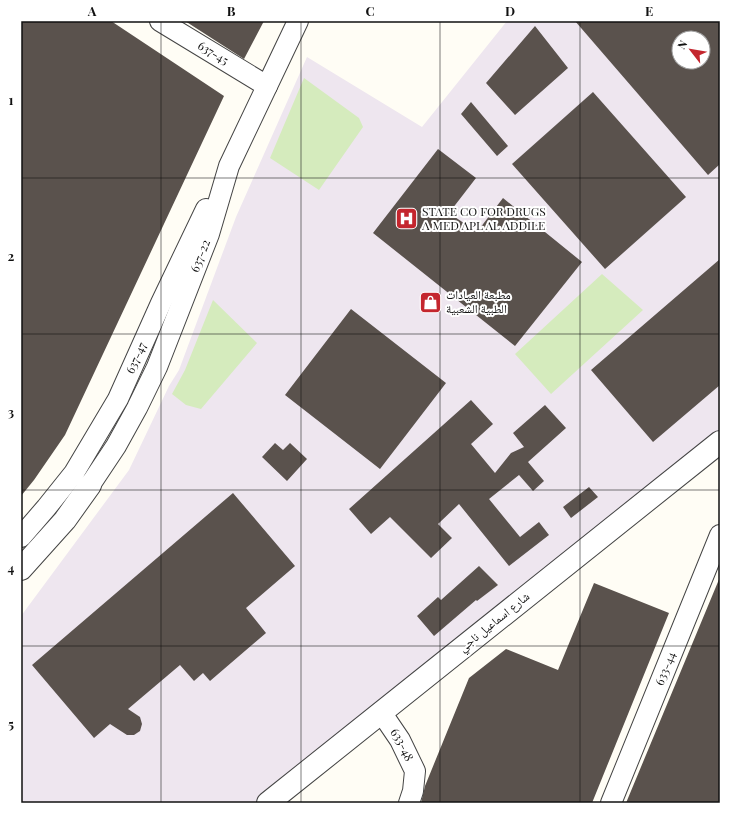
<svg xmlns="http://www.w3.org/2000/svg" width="741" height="824" viewBox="0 0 741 824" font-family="'Playfair Display','Noto Naskh Arabic',serif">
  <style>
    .industrial { fill: #eee6ef; fill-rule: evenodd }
    .green { fill: #d5ebbd }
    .building { fill: #5a524d; fill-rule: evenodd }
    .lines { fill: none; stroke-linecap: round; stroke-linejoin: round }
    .minor-casing { stroke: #444; stroke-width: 22 }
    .tertiary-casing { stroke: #444; stroke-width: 24 }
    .minor { stroke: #fff; stroke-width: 20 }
    .tertiary { stroke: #fff; stroke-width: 22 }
    .grid { fill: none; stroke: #111; stroke-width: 1; stroke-opacity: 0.55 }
    .labels { text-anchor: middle; stroke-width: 4; stroke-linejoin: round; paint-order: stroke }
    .street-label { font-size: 12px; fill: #111; stroke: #fff }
    .poi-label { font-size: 12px; fill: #111; stroke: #fff; text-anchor: start }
    .neatline { fill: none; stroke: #111; stroke-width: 1.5 }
    .grid-label { font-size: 13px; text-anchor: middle; font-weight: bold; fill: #111 }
  </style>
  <rect width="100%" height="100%" fill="#fffdf5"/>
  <path class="industrial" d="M507,21H720V432L255,803H21V616L129,470L169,386L179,370L236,217L307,57L422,127ZM679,38H703V62H679Z"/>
  <path class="green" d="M304,78L359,118L363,127L319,190L270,158Z
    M602,274L643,310L551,394L515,354Z
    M213,300L257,343L201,409L186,405L172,394L185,370Z"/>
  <path class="building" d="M21,21H111L224,96L65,435L34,480L21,496Z
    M185,21H264L244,59Z
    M575,21H720V164L708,175ZM679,38H703V62H679Z
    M535,26L568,68L515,115L486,83Z
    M593,92L686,197L605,269L512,164Z
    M471,102L508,146L497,156L461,114Z
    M438,149L476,178L449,213L477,232L503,198L582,262L515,346L373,233Z
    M720,259V385L653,442L591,370Z
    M351,309L446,383L380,469L285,395Z
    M471,400L493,424L471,444L495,473L511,453L524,447L513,433L545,405L566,428L528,462L544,481L533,491L519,475L489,499L520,537L539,522L549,535L509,566L459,504L438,524L452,538L431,558L390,517L371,534L349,509Z
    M275,443L283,450L290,443L307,459L287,481L262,457Z
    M589,487L598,497L571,518L563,507Z
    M233,493L295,566L246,608L266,633L210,681L203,673L194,681L180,665L128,709L140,717L142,724L140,731L134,735H127L110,724L94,738L32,665Z
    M479,566L498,585L477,601L476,600L434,636L417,616L438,597L441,600Z
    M720,577V803H626Z
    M594,583L669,613L592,803H421L425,786L469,678L506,649L558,670Z"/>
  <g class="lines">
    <defs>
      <g id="minor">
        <path id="s1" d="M160,21L267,86"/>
        <path id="s2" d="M90,485L116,446L137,408L157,367L209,234L229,166L298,21"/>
        <path id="s3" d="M21,537L46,508L74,473L118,399L161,303L206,209"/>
        <path id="s4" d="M381,712L400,740L415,771L413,791L409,803"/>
        <path id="s5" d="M611,803L720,535"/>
      </g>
      <path id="tertiary" d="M21,569L65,520L90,485
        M268,803L720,442"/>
    </defs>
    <use href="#minor" class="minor-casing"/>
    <use href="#tertiary" class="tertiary-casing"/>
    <use href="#minor" class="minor"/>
    <use href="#tertiary" class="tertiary"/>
  </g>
  <path class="grid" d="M161,21V803M301,21V803M440,21V803M580,21V803M21,178H720M21,334H720M21,490H720M21,646H720"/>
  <defs>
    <symbol id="hospital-square" viewBox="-11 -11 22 22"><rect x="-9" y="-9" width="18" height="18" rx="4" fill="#c4262e" stroke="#fff"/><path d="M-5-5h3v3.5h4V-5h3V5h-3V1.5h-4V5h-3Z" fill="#fff"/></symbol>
    <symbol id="shop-square" viewBox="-11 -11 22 22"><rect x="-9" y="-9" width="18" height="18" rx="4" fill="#c4262e" stroke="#fff"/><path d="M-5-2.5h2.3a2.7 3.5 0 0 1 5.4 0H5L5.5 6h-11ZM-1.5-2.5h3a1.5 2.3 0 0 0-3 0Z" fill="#fff"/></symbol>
  </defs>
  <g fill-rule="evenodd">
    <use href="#hospital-square" x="394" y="206" width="25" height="25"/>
    <use href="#shop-square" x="418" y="290" width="25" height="25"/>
  </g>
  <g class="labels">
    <g class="street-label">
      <text dy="4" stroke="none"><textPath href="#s1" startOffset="62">637-45</textPath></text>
      <text dy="4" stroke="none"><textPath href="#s2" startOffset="255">637-22</textPath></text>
      <text dy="4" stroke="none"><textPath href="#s3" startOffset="214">637-47</textPath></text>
      <text transform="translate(494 622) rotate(-39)" y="4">شارع اسماعيل ناجي</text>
      <text dy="4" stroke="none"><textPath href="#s5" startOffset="145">633-44</textPath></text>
      <text dy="4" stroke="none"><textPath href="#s4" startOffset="39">633-48</textPath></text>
    </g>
    <g class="poi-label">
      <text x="422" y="216">STATE CO FOR DRUGS<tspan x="422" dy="14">A MED APL AL ADDILE</tspan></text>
      <text x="446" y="299">مطبعة العيادات<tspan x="446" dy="14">الطبية الشعبية</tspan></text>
    </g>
  </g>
  <rect width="741" height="824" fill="none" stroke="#ffffff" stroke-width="44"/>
  <g transform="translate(691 50) rotate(301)"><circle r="19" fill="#ffffff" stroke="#a0a0a0"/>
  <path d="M0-3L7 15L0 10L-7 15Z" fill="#c4262e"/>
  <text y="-6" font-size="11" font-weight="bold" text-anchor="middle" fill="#111111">N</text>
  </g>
  <rect x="22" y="22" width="697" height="780" class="neatline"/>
  <g class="grid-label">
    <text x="92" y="16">A</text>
    <text x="231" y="16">B</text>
    <text x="370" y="16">C</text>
    <text x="510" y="16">D</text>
    <text x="649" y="16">E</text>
    <text x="11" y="105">1</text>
    <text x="11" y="261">2</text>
    <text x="11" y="417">3</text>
    <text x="11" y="573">4</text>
    <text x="11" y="729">5</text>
  </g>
</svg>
